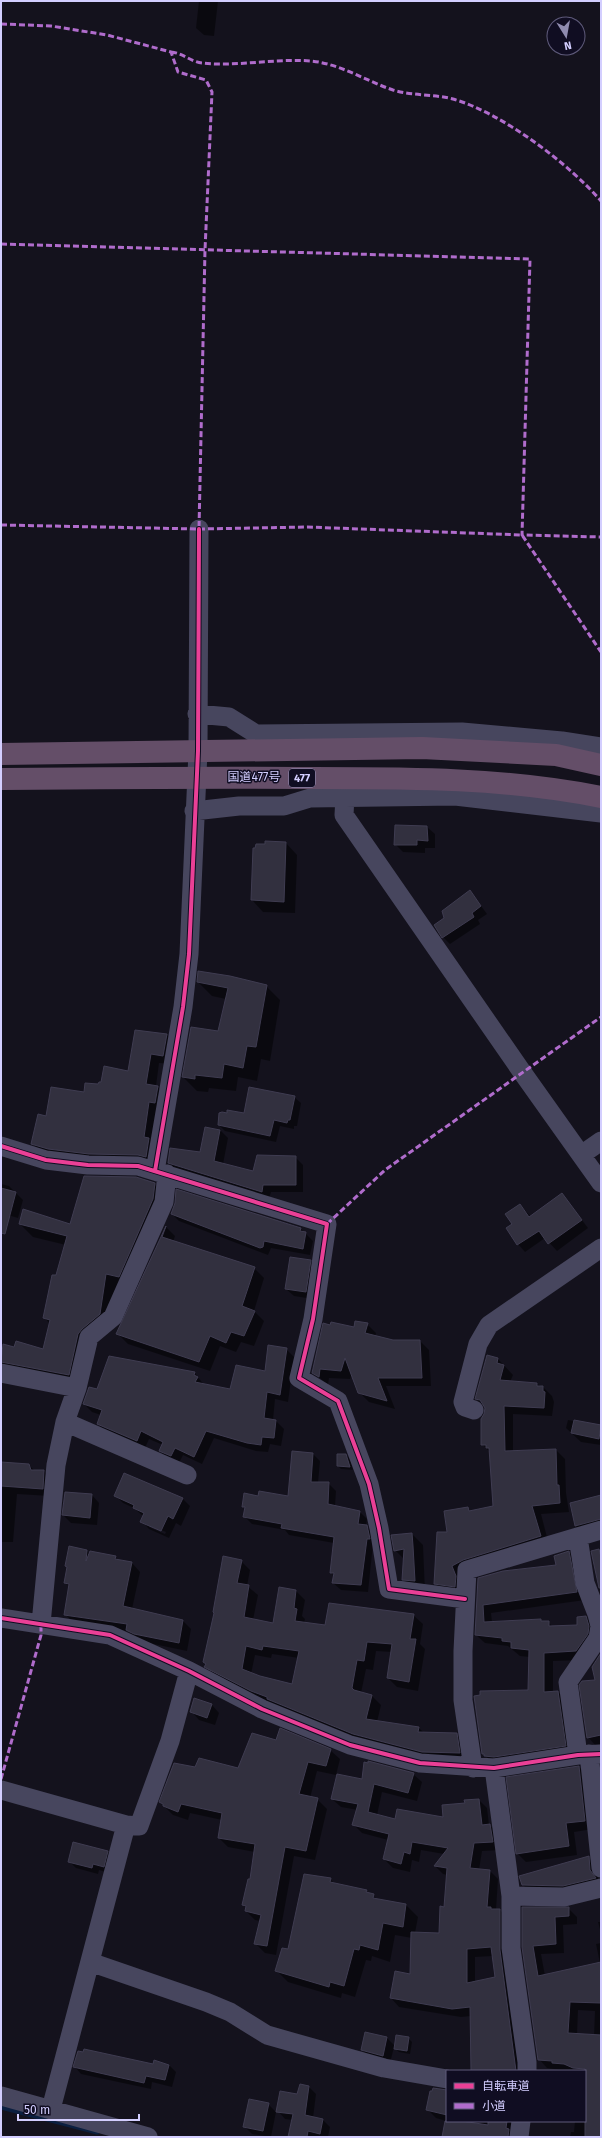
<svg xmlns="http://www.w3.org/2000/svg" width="602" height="2138" viewBox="0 0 602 2138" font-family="'Fira Sans','Noto Sans JP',sans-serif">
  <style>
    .shadow { fill: #0007; fill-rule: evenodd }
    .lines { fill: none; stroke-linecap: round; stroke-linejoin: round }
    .stream { stroke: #0b1f40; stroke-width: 5 }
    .building { fill: #32303f; stroke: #3f3c51; fill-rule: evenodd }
    .minor { stroke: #47465e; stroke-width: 19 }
    .highway { stroke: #644e68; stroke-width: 22 }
    .quiet { stroke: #b06ccc; stroke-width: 3; stroke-dasharray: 6 3; stroke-linecap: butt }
    .cycleway-casing { stroke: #100d22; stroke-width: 6 }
    .cycleway { stroke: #ea4096; stroke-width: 4 }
    .labels { text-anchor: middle; stroke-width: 3; stroke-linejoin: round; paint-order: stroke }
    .shield { fill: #100d22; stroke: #9894bd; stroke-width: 1 }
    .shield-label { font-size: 11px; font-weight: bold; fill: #d3ceff }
    .street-label { font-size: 12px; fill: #d3ceff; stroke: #100d22 }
  </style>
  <rect width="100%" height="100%" fill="#14121d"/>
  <path class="shadow" d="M199,1H218L214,36L204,35L196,28Z
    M427,827L435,834V848H425V853L403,852L395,844Z
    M286,843L297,855L295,913L263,912L252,900Z
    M470,891L487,914L478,920L480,924L450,944L443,937L445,918Z
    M198,982L266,986L280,1000L270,1061L261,1059L257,1081L238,1077L236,1091L209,1088L208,1092L197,1091L183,1077L219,1032L226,999L212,996Z
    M167,1035L176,1044L172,1064L159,1063L156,1086L167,1095L148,1164L41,1152L32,1143L47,1117L99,1085L129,1072Z
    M294,1097L301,1103L297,1126H294V1129L280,1126L276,1142L225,1131L219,1125L228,1114H244Z
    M220,1130L228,1138L223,1164L254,1172L295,1157L303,1165V1192H271L269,1199L176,1170L169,1163L201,1153Z
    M1,1184L9,1186L23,1200L18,1218L1,1213Z
    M154,1184L167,1197L91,1347L81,1387L13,1375L1,1363L3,1345L43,1350L50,1324L44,1317L66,1245L33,1237L20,1224L71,1226Z
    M562,1194L588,1228L557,1251L545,1238L525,1252L518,1244L520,1205L531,1217Z
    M172,1214L300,1228L313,1241L310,1255L271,1248L268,1255L179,1221Z
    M166,1227L175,1236L173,1242L254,1268L264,1278L254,1311L264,1321L254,1346L241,1342L236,1352L220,1346L210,1371L128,1344L118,1334Z
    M310,1261L318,1269L313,1299L294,1296L286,1289Z
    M367,1324L376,1333L375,1337L393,1341H420L429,1350L431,1386H386L395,1409L369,1402L359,1392L352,1374L350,1379L329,1378L328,1385L313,1372L355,1329Z
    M286,1349L294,1357L288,1402L275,1399L273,1420L276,1421L284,1429L281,1446L270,1444L268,1452L256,1451L214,1438L202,1464L183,1455L179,1463L168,1459L160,1451L163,1445L149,1439L145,1448L106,1432L98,1424L101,1415L92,1412L84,1404L97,1390L109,1357L195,1373L204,1385L231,1391L265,1373Z
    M498,1359L513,1375L510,1382L537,1384L543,1387L552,1396L554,1402L552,1416L513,1414V1452L556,1450L565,1459L566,1493L569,1512L541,1514L549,1545L473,1568L464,1595L444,1592L435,1583L448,1533L468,1508L471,1512L494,1507L491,1453L482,1444L485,1407L476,1398Z
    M568,1420L601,1426V1445L581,1442L566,1428Z
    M313,1454L320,1461L318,1483H328L336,1491L335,1506L360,1512L367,1519L366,1526L374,1534L368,1592L341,1590L333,1583L334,1576L331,1572L334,1543L289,1535L285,1530L252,1524L245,1517L246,1510L243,1506L259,1497H289Z
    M346,1455L350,1459L353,1470L341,1469L338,1466Z
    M1,1463L29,1465L35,1471H44L51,1479L50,1496L17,1494L13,1542H1Z
    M124,1474L183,1499L190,1506L181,1526L176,1523L169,1538L149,1529L142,1521L144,1517L134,1508L123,1503L115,1495ZM149,1525L166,1532L165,1534L149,1527Z
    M92,1495L99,1503L97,1525L71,1523L63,1515Z
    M601,1496V1533L588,1537L576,1526L571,1504Z
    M412,1534L423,1545L425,1592L414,1590L403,1579L404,1559L395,1550Z
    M598,1550L601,1552V1591L597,1580L592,1552Z
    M86,1551L90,1554L115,1557L120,1561L132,1563L140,1572L132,1609L183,1621L191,1629L187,1651L144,1642L136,1638L128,1631L74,1623L65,1614L70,1587L65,1583Z
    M569,1552L577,1561L585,1600L491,1613L492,1622L540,1620L543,1622H548L553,1627L578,1626L586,1617L595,1626L584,1660L553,1661V1692H558L567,1701L574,1754L494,1765L483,1753L529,1691L530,1657L520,1656L508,1646L485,1643L476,1635L479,1579L557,1566Z
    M241,1561L250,1570L247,1586L258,1595L253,1620L274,1624L280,1589L296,1591L305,1600L302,1616L305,1619L304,1623L326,1627L413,1615L423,1624L420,1644L425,1649L418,1691L397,1687L388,1678L392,1652L376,1651L373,1670L366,1669L361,1693L372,1696L381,1705L377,1722L419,1728L424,1733L456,1734L465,1743L468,1762L432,1761L363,1743L277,1708L215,1676L204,1662ZM272,1654L299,1658L293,1685L251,1674L255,1655L271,1658Z
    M601,1654V1744L595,1745L588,1737Z
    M195,1700L212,1705L219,1713L215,1725L199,1720L192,1712Z
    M277,1742L330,1750L340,1759L336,1775L317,1771L310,1798L317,1799L327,1809L315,1860L294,1856L276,1955L265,1953L256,1944L260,1921L255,1920L246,1911V1908L243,1905L250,1881L255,1852L228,1847L219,1838L222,1820L190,1813L188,1820L173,1815L160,1802L195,1768L238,1769Z
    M579,1767L588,1776L593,1829L574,1832L577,1855L526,1862L517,1853Z
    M413,1774L422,1782L417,1801L382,1792L377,1815L396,1820L444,1818L466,1804L479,1800L487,1808L489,1825L499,1833L501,1850L482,1851L479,1870L490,1871L498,1879L496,1910H500L508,1919L524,2071H496L471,2016L461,2017L399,2007L391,1998L396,1972L411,1975L412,1938L395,1935L390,1962L372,1956L371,1961L366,1960L355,1997L342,1993L341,1998L288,1982L276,1970L330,1879L335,1884L366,1891L379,1900L406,1905L418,1917L415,1933L440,1934L448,1875L443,1874L435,1866L444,1854L421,1850L419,1862L412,1860L410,1872L393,1868L384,1859L388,1840L362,1833L354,1825L358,1810L341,1807L332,1799L363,1780ZM493,1956L496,1978L475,1982V1957Z
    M107,1852L114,1858L110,1873L99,1870L98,1874L76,1868L69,1861Z
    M588,1857L596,1865L598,1878L601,1883L531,1893L523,1885Z
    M523,1908H568L577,1917V1924L563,1925L564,1953L541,1954L545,1976L600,1963L596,1944L601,1943V2137H570L571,2132H574L575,2121H585V2071H567L547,2068L539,2059ZM578,2010L595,2011L594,2036L577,2035Z
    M598,1922H601V1933Z
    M387,2038L396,2047L408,2038L412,2042L410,2054L399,2052L394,2047L390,2063L370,2058L362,2050Z
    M155,2062L169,2065L176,2072L172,2087L152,2082L151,2089L81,2074L75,2067L154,2065Z
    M300,2085L309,2087L316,2094L313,2118L323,2120L330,2127L328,2137H289L292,2120L285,2119L278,2111L298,2095Z
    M447,2090V2121H522L517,2137H443L446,2121L436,2118L428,2110Z
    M268,2104L276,2112L271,2137L252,2134L244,2126Z"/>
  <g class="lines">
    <path class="stream" d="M1,2107L97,2132"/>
  </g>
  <path class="building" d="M395,825L427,826L428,841L417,840V845H394Z
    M265,841L286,842L284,902L251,900L253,848H255L256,844H265Z
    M470,890L481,906L472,913L474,917L442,938L434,925L444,918L442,911Z
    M198,971L230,976L267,985L256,1047L247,1046L243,1068L224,1064L222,1078L195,1075V1079L182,1077L191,1027L218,1031L228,988L197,982Z
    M135,1030L167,1034L163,1056L151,1054L146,1084L158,1086L155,1103L149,1102L144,1137L149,1138L146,1157L138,1155L89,1154L48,1149L31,1144L38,1114L46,1116L51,1087L84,1092L85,1083L98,1084L99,1082H101L104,1066L128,1071Z
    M249,1087L295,1096L290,1120H288L287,1123L274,1120L270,1136L218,1125L219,1113L222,1112L227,1113V1110L244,1113Z
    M205,1127L220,1130L214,1161L253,1171L257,1155L296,1156V1185H263L262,1192L168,1163L170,1148L200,1152Z
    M84,1176L136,1177L155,1183L153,1199L119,1277L106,1274L100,1314L82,1329L78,1334L69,1375L1,1362L3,1344L14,1347L16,1341L43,1349L50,1320L43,1318L52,1275H56L67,1236L19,1224L23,1209L70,1224Z
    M1,1188L16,1192L5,1234L1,1233Z
    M176,1189L301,1228L300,1231L306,1232L303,1249L264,1241L263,1247L260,1248L171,1214L175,1203Z
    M562,1193L582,1220L548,1244L539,1231L517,1245L506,1228L512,1224L505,1214L520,1204L529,1217Z
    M166,1226L162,1237L255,1267L242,1306L255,1311L244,1336L231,1332L226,1343L210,1336L199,1362L116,1334Z
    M290,1257L311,1260L306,1292L285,1289Z
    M355,1321L368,1323L365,1333L393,1340H420L422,1378H378L387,1401L358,1393L345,1358L341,1371L320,1369L319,1377L312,1373L323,1323L330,1325L331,1322L354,1327Z
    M268,1345L287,1348L280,1395L267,1392L264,1418L276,1420L274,1438L262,1437L261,1445L247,1443L206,1431L194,1457L175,1448L171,1456L159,1451L163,1442L141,1431L137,1441L97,1424L102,1410L83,1404L89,1387L97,1389L109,1356L195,1372L194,1375L198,1377L195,1382L230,1389L236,1365L265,1371Z
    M487,1355L498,1358L497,1363L504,1365L500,1380L537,1383V1386H543V1391L545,1392L544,1408L504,1406L505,1451L556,1449L557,1485H559L560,1503L532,1506L541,1536L463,1560L452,1566L456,1576L455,1587L434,1584L437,1532H447L444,1511L468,1507L469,1511L493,1506L489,1448H486V1445H481V1419L484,1414L485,1408L480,1400L475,1399Z
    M574,1420L601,1425L599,1439L571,1433Z
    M292,1451L313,1453L311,1482H329L328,1504L360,1511L358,1524L367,1525L370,1539H367L361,1585L332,1583L334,1573H330L334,1537L281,1528L282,1524L243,1517L245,1507H242L244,1493L258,1496L259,1491L288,1496Z
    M337,1454H346L350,1467L337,1466Z
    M1,1462L29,1464L31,1470H44L43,1489L1,1486Z
    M124,1473L183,1498L173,1519L168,1516L161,1531L140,1522L144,1513L133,1508L134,1505L114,1496Z
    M65,1492L92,1494L90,1518L62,1515Z
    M601,1495V1519L575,1526L570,1503Z
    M412,1533L413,1546L415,1581L402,1580L404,1549L394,1551L391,1535Z
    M69,1546L87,1550L86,1561L90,1551L116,1556L115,1559L132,1562L123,1606L183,1620L179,1643L134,1634L126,1630L127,1624L64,1615L69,1584L64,1583L67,1567L65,1566Z
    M599,1549L601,1557V1588H599L591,1551Z
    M569,1551L577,1592L483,1605L484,1622L541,1619V1621H549V1626L577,1625V1617L586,1616L589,1626L588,1634L576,1651L544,1653V1692L558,1691L566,1746L494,1757L484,1756V1754H482L474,1696L480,1695V1691L528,1690L529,1650L511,1648V1642L502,1641V1638L475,1635L478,1578L503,1571L556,1565L554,1556Z
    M223,1556L242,1560L237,1583L249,1585L244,1617L273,1623L279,1587L296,1590L294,1608L297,1609L295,1621L325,1625L329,1603L414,1614L410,1639H416L409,1682L387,1678L392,1644L367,1642L364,1661L357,1660L352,1688L354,1690L372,1695L366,1719L419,1727L418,1732L457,1733L460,1753L422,1752L353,1734L267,1699V1697L251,1691L204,1667L206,1664L203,1662L214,1613L213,1612ZM246,1646L262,1650L263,1646L299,1651L292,1684L260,1676L242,1669Z
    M601,1653V1735L587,1738L579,1685L582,1681L595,1680L592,1667Z
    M194,1698L212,1704L207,1718L190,1712Z
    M280,1728L331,1749L326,1766L308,1762L299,1794L318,1798L306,1851L285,1847L267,1946L254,1944L261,1915L245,1911L246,1906L242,1905L248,1879H250L255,1844L218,1838L222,1813L181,1804L178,1812L163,1806V1804L159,1802L174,1763L195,1767L199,1758L238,1768L252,1733L276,1740Z
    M368,1761L414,1773L408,1793L374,1784L368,1812L395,1819L397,1809L443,1817L442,1805L465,1803L464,1800L479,1799L482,1825L490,1824L493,1842L474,1843L470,1868L490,1870L487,1907H491V1909H500V1950L516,2071H471L470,2007L452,2009L390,1998L395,1971L410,1974L411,1932L439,1933L440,1906L444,1907L447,1868L434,1866L448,1848L412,1842L410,1854L404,1852L401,1864L383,1859L389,1834L352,1825L358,1804L331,1799L337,1774L362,1779L364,1762L368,1763ZM491,1947L495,1977L467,1983V1949Z
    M579,1766L585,1821L566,1823L569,1846L516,1854L506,1777Z
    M73,1842L108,1851L104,1867L93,1864L92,1868L68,1862Z
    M589,1856L590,1870L596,1878L563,1886L522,1885L519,1876Z
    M304,1874L331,1878L330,1882L367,1890L366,1892L374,1894L373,1898L406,1904L403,1927L383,1923L378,1950L360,1945L359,1950L354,1949L344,1986L330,1982L329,1987L275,1971L282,1948L288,1949Z
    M522,1907H569V1916L555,1917L556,1944L533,1946L538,1976L601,1962V2003L570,2002L568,2033L601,2035V2137H585V2069L573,2068L564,2064L552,2063V2061L538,2060L522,1947Z
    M365,2032L387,2037L383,2056L361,2050Z
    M396,2035L409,2037L407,2051L394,2049Z
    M84,2049L153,2064L154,2060L169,2065L165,2080L146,2076L144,2083L73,2067L78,2051L83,2052Z
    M300,2084L309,2086L305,2115L323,2119L320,2134L308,2131L307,2137H288L293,2114L276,2112L280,2091L297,2094Z
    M433,2088L447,2090V2115L426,2110L430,2091H432Z
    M249,2099L269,2103L263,2131L243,2127Z
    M445,2121H462L488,2125V2121H507L506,2128L509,2129L508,2137H442Z"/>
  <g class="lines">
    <path class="minor" d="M197,714L229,717L256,734L462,732L562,741L601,747
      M346,778L344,815L522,1072L581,1155
      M194,811L239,806H284L310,798L455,796L601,813
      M601,1141L581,1155L601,1183
      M1,1146L46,1160L88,1165L138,1166L327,1224L313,1319L299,1378L338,1401L369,1484L379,1528L389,1589L465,1599
      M155,1171L183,1007L189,954L198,751L199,529
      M1,1373L77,1388
      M474,1410L465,1407L463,1402L478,1344L489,1325L601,1248
      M65,1422L187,1475
      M1,1618L110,1635L189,1671L262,1709L350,1745L420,1763L494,1768L578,1755L601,1754
      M41,1624L56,1465L65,1422L77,1388L89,1337L113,1317L164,1202L167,1174
      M589,1754L601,1868
      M578,1755L568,1682L598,1638L600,1626L597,1614L585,1583L578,1537
      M473,1768L463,1700V1651L467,1570L601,1530
      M494,1768L511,1896V1948L527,2062V2071
      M1,1790L126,1825L139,1826L170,1741L189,1671
      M511,1896L564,1897L601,1888
      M90,1962L206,2002L230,2012L267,2035L384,2068L447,2079
      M1,2096L148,2137
      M51,2109L126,1825
      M519,2137L521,2121"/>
    <path class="highway" d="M1,754L422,748L556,755L601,765
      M1,779C106,778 210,777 315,778C411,778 507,778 601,797"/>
    <path class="quiet" d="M1,24L51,26L107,35L171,52L178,72L206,80L212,92L205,250L199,529
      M171,52C183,53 191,62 202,63C238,67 275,58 311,61C341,64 366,81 393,90C413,96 434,94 453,99C502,113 568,163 601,201
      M1,244L530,259L522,535L601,537
      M1,525L199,529L307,527L522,535L601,652
      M327,1224L385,1170L601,1017
      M1,1779L41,1635V1624"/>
    <defs>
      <path id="cycleway" d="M1,1146L46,1160L88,1165L138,1166L327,1224L313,1319L299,1378L338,1401L369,1484L379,1528L389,1589L465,1599
        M155,1171L183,1007L189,954L198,751L199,529
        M1,1618L110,1635L189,1671L262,1709L350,1745L420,1763L494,1768L578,1755L601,1754"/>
    </defs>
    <use href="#cycleway" class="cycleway-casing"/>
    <use href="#cycleway" class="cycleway"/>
  </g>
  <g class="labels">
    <rect class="shield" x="289" y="769" width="26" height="18" rx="3"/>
    <g class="shield-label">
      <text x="302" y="782">477</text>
    </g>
    <g class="street-label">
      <text x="254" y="781">国道477号</text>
    </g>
  </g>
  <rect width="602" height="2138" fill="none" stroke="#d3ceff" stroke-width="4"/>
  <rect x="446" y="2070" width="140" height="52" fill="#100d22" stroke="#5e5a7a"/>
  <rect x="454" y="2083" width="20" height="6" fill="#ea4096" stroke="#5e5a7a"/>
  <text x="482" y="2090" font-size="12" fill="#d3ceff">自転車道</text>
  <rect x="454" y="2103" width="20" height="6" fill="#b06ccc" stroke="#5e5a7a"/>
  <text x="482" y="2110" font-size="12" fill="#d3ceff">小道</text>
  <g transform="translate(566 36) rotate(169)"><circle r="19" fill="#100d22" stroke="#5e5a7a"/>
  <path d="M0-3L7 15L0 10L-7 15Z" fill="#908cb0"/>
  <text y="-6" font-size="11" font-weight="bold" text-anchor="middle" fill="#d3ceff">N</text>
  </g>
  <path d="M18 2114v6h121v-6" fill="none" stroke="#d3ceff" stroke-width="2"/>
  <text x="24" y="2114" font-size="12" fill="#d3ceff" stroke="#100d22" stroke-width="3" paint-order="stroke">50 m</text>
</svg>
